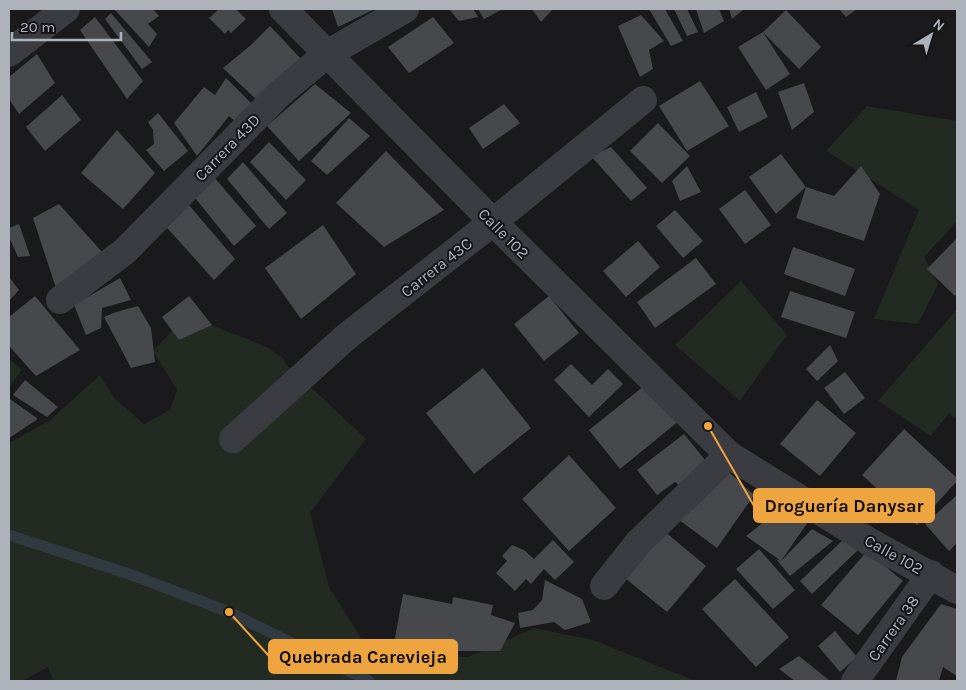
<svg xmlns="http://www.w3.org/2000/svg" width="966" height="690" viewBox="0 0 966 690" font-family="Karla,sans-serif">
  <style>
    .green { fill: #222a22 }
    .lines { fill: none; stroke-linecap: round; stroke-linejoin: round }
    .stream { stroke: #303a40; stroke-width: 11 }
    .building { fill: #47484c }
    .street { stroke: #3b3c41; stroke-width: 28 }
    .labels { text-anchor: middle; stroke-width: 4; stroke-linejoin: round; paint-order: stroke }
    .street-label { font-size: 16px; fill: #adb2bb; stroke: #151517 }
    .leader { fill: none; stroke: #efa53f; stroke-width: 2 }
    .callout-dot { fill: #efa53f; stroke: #151517; stroke-width: 2 }
    .callout { fill: #efa53f; stroke: #efa53f; stroke-width: 2 }
    .callout-label { font-size: 18px; text-anchor: middle; font-weight: bold; fill: #111 }
  </style>
  <rect width="100%" height="100%" fill="#1a1a1c"/>
  <path class="green" d="M867,106L957,121V221L924,257L938,284L918,324L874,319L919,210L826,151Z
    M741,281L787,335L740,401L675,345Z
    M957,309V419L949,413L931,436L878,401Z
    M187,315L269,348L276,354L283,358L286,364L366,439L310,513L329,587L371,654L468,657L534,628L593,640L693,680L700,681H53L48,667L22,681H9V443L50,420L100,375L115,399L144,424L170,410L177,390L153,351Z
    M9,359L22,370L9,387Z"/>
  <g class="lines">
    <path class="stream" d="M9,535L132,575L229,612L369,681"/>
  </g>
  <path class="building" d="M114,9H153L159,16L148,24L157,34L149,47Z
    M219,9H236L246,19L231,33L228,30L225,34L209,18Z
    M332,9H375L338,27Z
    M449,9H473L478,17L459,21Z
    M478,9H500L501,10L484,19Z
    M532,9H553L541,22Z
    M649,9H665L683,41L671,46Z
    M674,9H687L698,32L687,36Z
    M696,9H719L724,21L704,33Z
    M729,9H744L732,19Z
    M839,9H857L846,17Z
    M786,10L821,47L799,69L763,32L790,74L766,90L738,47L763,32Z
    M111,13L152,62L142,69L105,19Z
    M641,15L664,41L649,50L653,69L640,77L618,26Z
    M95,17L143,81L127,99L80,30Z
    M433,17L454,43L409,73L388,47Z
    M270,26L303,61L260,103L223,68L251,45Z
    M37,54L55,83L19,114L9,99V77Z
    M226,78L255,107L238,124L229,116L197,156L174,123L204,87L215,95Z
    M700,81L729,126L687,151L659,106Z
    M804,83L814,112L792,130L778,92Z
    M315,84L351,113L299,161L267,126Z
    M756,92L768,117L739,132L727,107Z
    M62,95L81,120L45,151L26,127Z
    M504,104L520,123L483,149L469,128Z
    M158,113L188,151L164,171L146,150L154,144L153,130L148,122Z
    M349,118L370,136L327,175L311,161Z
    M658,123L690,156L662,183L630,151Z
    M117,130L155,173L123,209L81,173Z
    M269,142L306,180L286,200L250,162Z
    M611,147L647,188L631,201L591,156Z
    M386,151L444,210L384,247L336,203Z
    M781,154L806,187L776,214L749,177Z
    M243,162L287,213L269,229L227,179Z
    M687,166L701,192L680,201L672,181Z
    M861,166L880,194L864,241L796,218L806,187L834,196Z
    M207,169L256,226L234,246L191,193Z
    M745,190L771,225L745,244L719,209Z
    M182,197L235,259L214,280L160,220Z
    M59,204L111,262L57,291L33,218Z
    M675,210L703,241L683,258L656,226Z
    M19,224L30,256L18,257L9,237V228Z
    M323,225L356,274L301,319L265,268Z
    M957,238V294L955,296L927,269Z
    M638,241L660,267L626,297L603,271Z
    M793,247L855,269L845,296L784,274Z
    M696,258L716,284L655,328L637,302Z
    M9,277L19,290L9,301Z
    M120,278L131,300L102,308L101,328L86,335L74,305Z
    M790,291L855,312L846,338L781,317Z
    M35,296L80,350L36,376L9,346V317Z
    M189,296L212,325L179,340L162,317Z
    M549,296L579,333L544,361L514,324Z
    M138,306L151,328L155,362L131,368L104,317L116,312Z
    M830,345L838,361L817,381L806,369Z
    M571,364L592,385L608,369L623,384L589,417L554,380Z
    M483,368L531,428L474,474L426,413Z
    M845,372L865,398L844,414L824,388Z
    M25,380L58,407L47,417L13,395Z
    M649,382L680,420L620,469L589,430Z
    M10,399L38,419L9,438V401Z
    M817,400L856,433L820,476L780,444Z
    M904,429L957,478V481L917,525L862,475Z
    M684,434L706,461L684,489L675,482L657,495L637,470Z
    M569,455L616,508L569,551L522,499Z
    M720,464L754,495L717,548L675,517Z
    M957,495V543L949,551L925,524Z
    M784,506L808,522L781,561L746,536Z
    M812,529L833,541L790,576L776,559L781,561Z
    M664,531L706,566L667,612L625,578Z
    M846,537L858,550L812,594L800,581Z
    M553,540L574,562L555,580L544,569L531,584L526,579L515,591L496,573L507,561L502,556L512,545L524,550L534,559Z
    M759,549L795,590L773,609L736,569Z
    M867,551L903,581L858,635L821,605Z
    M735,579L789,637L756,667L702,609Z
    M545,580L582,599L591,622L565,630L554,622L520,628L518,613L533,610L542,600Z
    M403,594L452,604L453,597L493,605L491,615L515,623L500,651H446L445,653L394,643Z
    M941,604L957,609V676L943,667L939,681H896L902,657Z
    M835,631L857,657L840,672L818,646Z
    M799,656L830,681H795L779,669Z"/>
  <g class="lines">
    <path class="street" d="M283,9L493,222L729,455
      M9,53L66,9
      M60,300L125,251L279,94L327,54L405,9
      M233,439L346,337L493,222L643,100
      M604,586L639,542L729,455L870,542L957,590
      M855,681L931,574"/>
  </g>
  <g class="labels">
    <g class="street-label">
      <text transform="translate(227 147) rotate(-46)" y="6">Carrera 43D</text>
      <text transform="translate(504 233) rotate(45)" y="6">Calle 102</text>
      <text transform="translate(436 267) rotate(-38)" y="6">Carrera 43C</text>
      <text transform="translate(894 554) rotate(29)" y="6">Calle 102</text>
      <text transform="translate(893 628) rotate(-55)" y="6">Carrera 38</text>
    </g>
  </g>
  <path class="leader" d="M708 426L754 506M229 612L269 656"/>
  <g class="callout-dot">
    <circle cx="708" cy="426" r="5"/>
    <circle cx="229" cy="612" r="5"/>
  </g>
  <g class="callout">
    <rect x="754" y="489" width="180" height="33" rx="5"/>
    <rect x="269" y="640" width="188" height="33" rx="5"/>
  </g>
  <g class="callout-label">
    <text x="844" y="512">Droguería Danysar</text>
    <text x="363" y="663">Quebrada Carevieja</text>
  </g>
  <rect width="966" height="690" fill="none" stroke="#adb2bb" stroke-width="20"/>
  <g transform="translate(931 35) rotate(38)" stroke="#151517" stroke-width="4" paint-order="stroke">
  <path d="M0-4L9 19L0 12L-9 19Z" fill="#adb2bb"/>
  <text y="-8" font-size="14" font-weight="bold" text-anchor="middle" fill="#adb2bb">N</text>
  </g>
  <path d="M12 32v8h109v-8" fill="none" stroke="#adb2bb" stroke-width="2.5"/>
  <text x="20" y="32" font-size="15" fill="#adb2bb" stroke="#151517" stroke-width="4" paint-order="stroke">20 m</text>
</svg>
